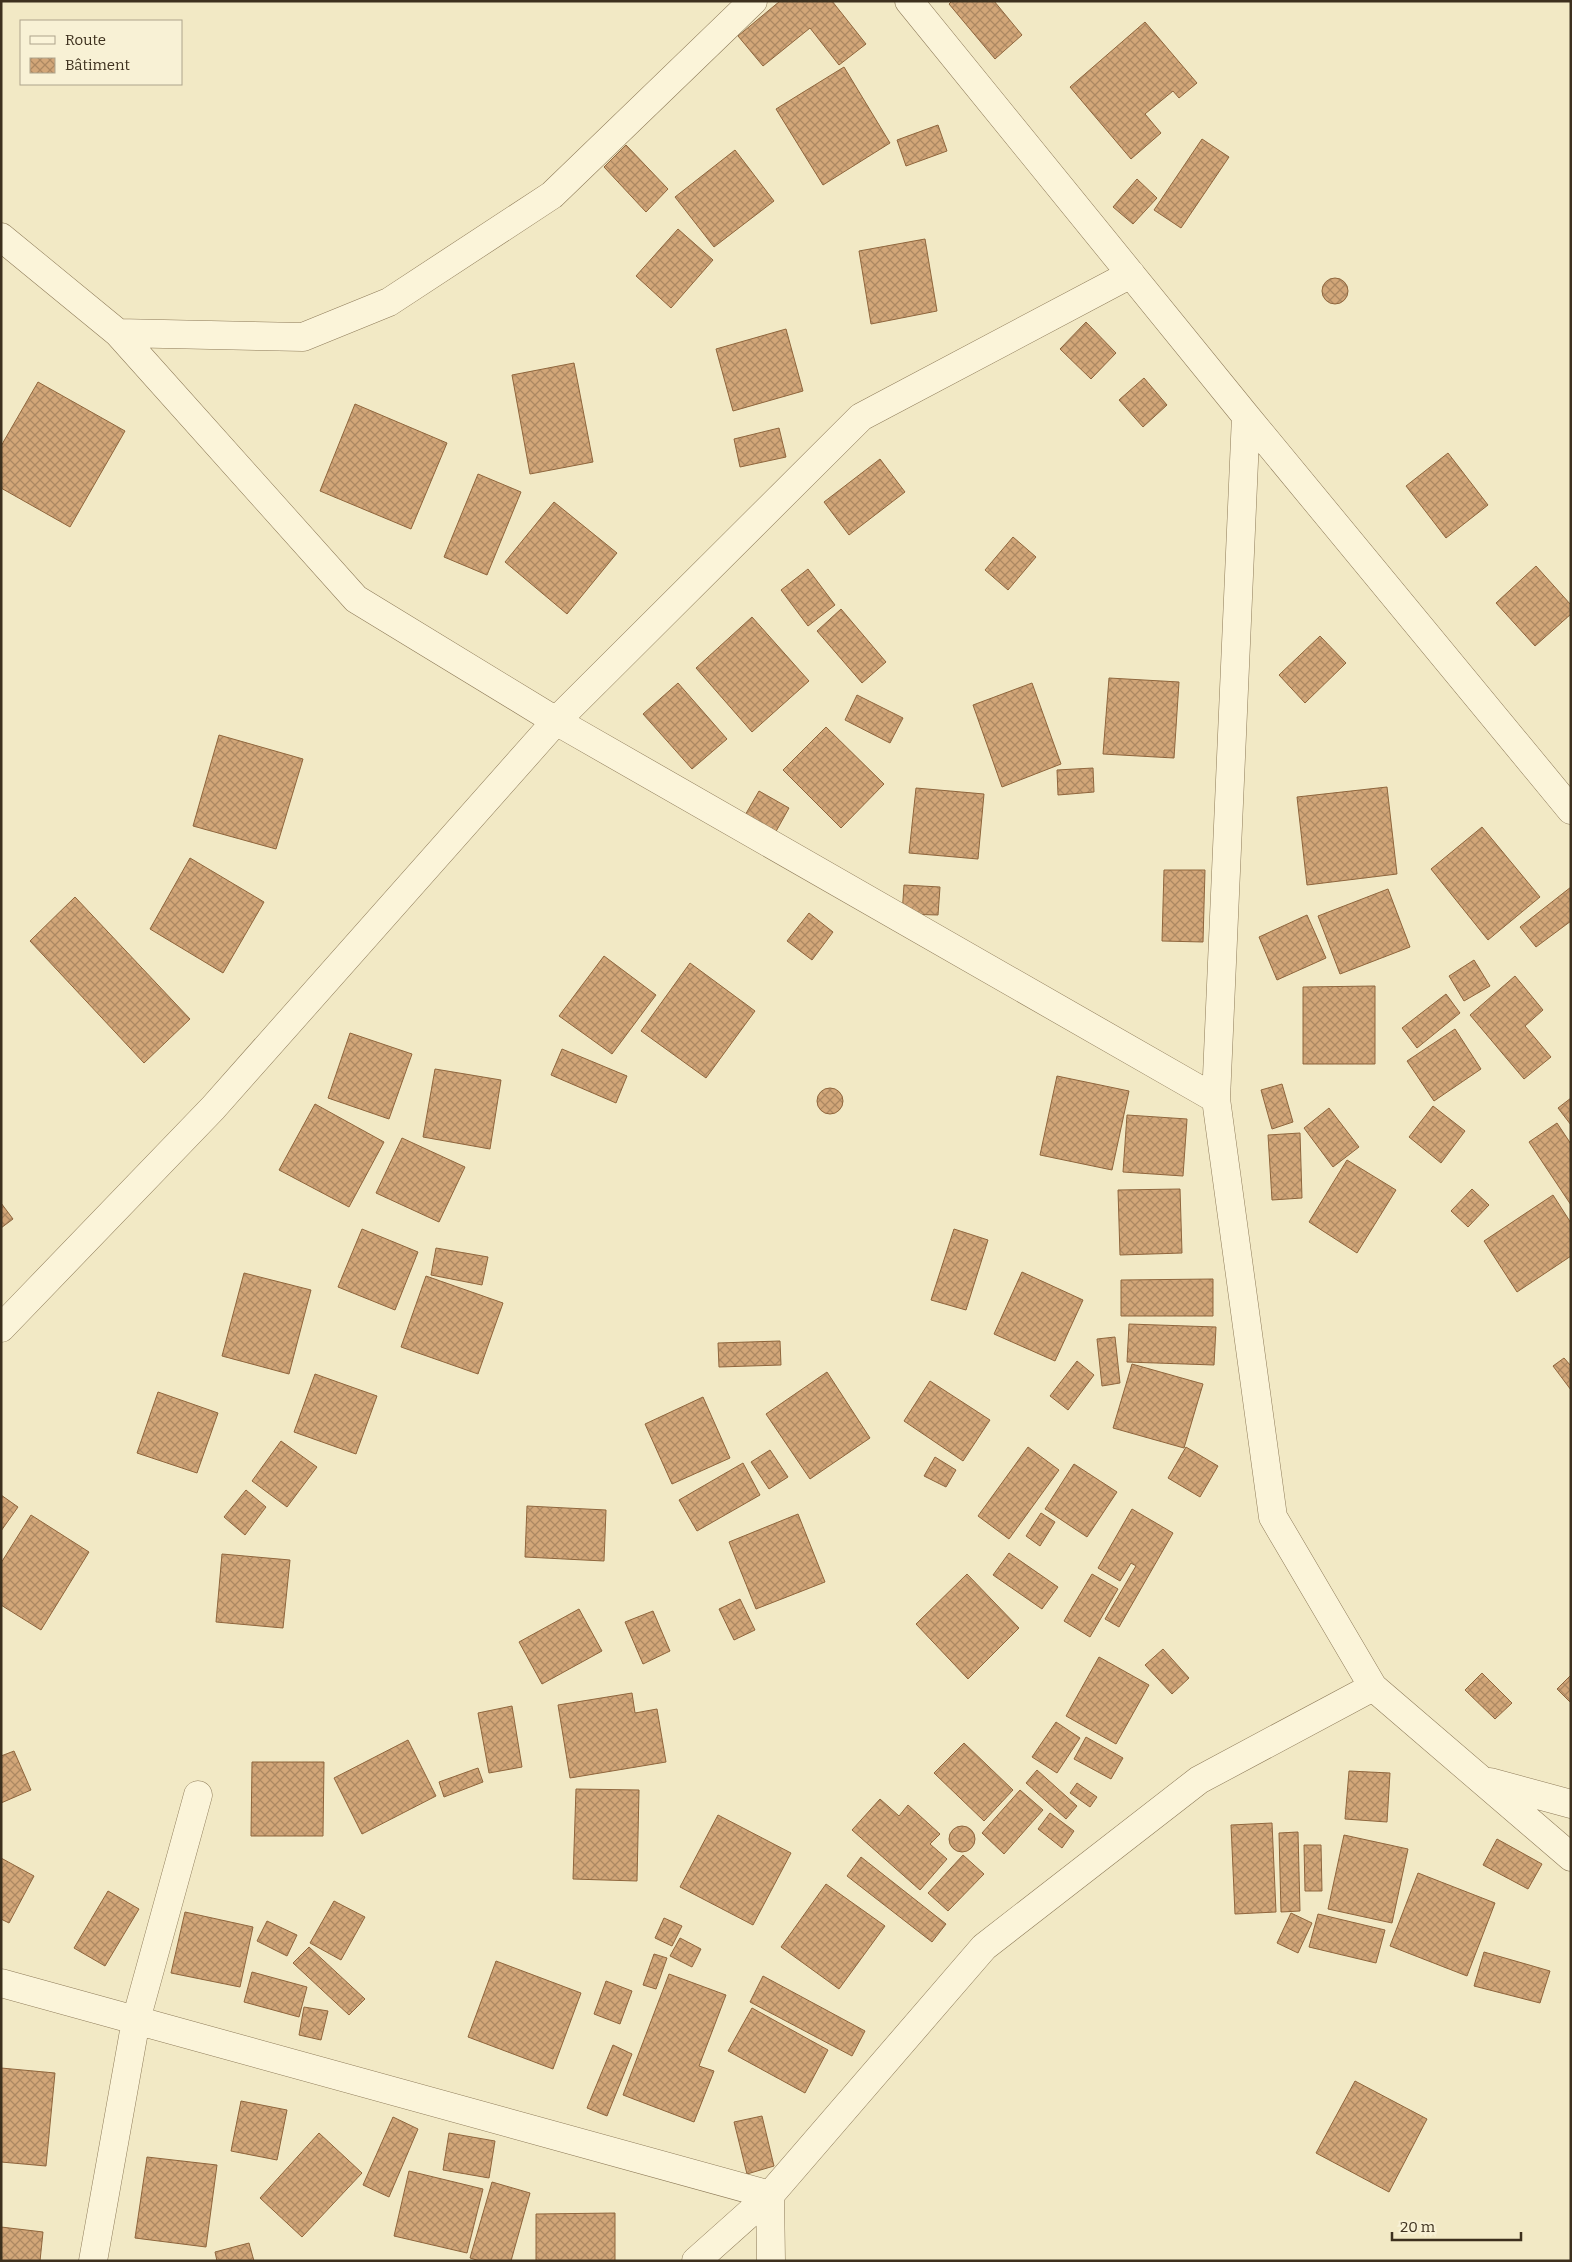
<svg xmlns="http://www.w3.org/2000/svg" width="1572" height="2262" viewBox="0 0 1572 2262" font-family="Bitter,serif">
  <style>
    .building { fill: url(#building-cross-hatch); stroke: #8f663d }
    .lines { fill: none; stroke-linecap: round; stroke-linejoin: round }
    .minor-casing { stroke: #8e7b59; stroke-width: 29 }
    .minor { stroke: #fbf4d9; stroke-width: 28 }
  </style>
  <defs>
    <pattern id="building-cross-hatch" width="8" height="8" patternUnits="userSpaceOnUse" patternTransform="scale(1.25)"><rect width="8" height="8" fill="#d2a678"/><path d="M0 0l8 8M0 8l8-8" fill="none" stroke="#ac8862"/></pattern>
  </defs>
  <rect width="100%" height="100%" fill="#f2e9c5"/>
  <path class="building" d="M780,1H832L866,44L839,65L810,28L763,66L738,36Z
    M952,1H994L1022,35L995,59L949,4Z
    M1145,22L1197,83L1179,98L1173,91L1145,114L1161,133L1131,159L1070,87Z
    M844,67L890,143L823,185L776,109Z
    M938,125L947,151L906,166L897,140Z
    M1202,139L1229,157L1181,228L1154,210Z
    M626,145L668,189L646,212L604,167Z
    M735,150L774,201L714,247L675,197Z
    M1137,179L1157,198L1133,224L1113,207Z
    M678,229L713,260L671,308L636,276Z
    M925,239L937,311L871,324L859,251Z
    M1322 291a13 13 0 1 1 26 0a13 13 0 1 1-26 0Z
    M1086,322L1116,353L1091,379L1060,349Z
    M786,329L803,391L733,411L716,349Z
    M574,363L593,462L530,474L512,375Z
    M1144,378L1167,405L1143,427L1119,400Z
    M38,382L125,431L70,527L1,488V446Z
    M355,404L447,443L411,529L320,491Z
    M779,428L786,457L740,467L734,439Z
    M1448,453L1488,505L1446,538L1406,486Z
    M880,459L905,492L849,535L824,502Z
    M478,474L521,492L487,575L444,557Z
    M554,502L617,553L567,614L505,562Z
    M1013,537L1036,557L1008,590L985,570Z
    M1536,566L1571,605V614L1535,646L1496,603Z
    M808,569L835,605L808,626L781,590Z
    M841,609L886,662L862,683L817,631Z
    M752,617L809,681L752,732L696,668Z
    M1320,636L1346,663L1305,703L1279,675Z
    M1109,678L1179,682L1174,758L1103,754Z
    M678,683L727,739L692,769L643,714Z
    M1032,683L1061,764L1002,787L973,705Z
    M857,695L903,718L890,743L845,720Z
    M826,727L884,784L841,828L783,770Z
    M219,735L303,759L276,849L193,826Z
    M1093,768L1094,792L1058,795L1057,770Z
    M1387,787L1397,874L1307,885L1297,797Z
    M916,788L984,794L978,859L909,853Z
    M759,791L789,808L774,835L744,817Z
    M1482,827L1540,897L1488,940L1431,869Z
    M190,858L264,902L223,973L150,929Z
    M1164,870H1205L1203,942L1162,941Z
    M904,885L940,887L938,915L902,914Z
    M1571,887V921L1536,947L1520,927Z
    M1388,889L1410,947L1340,974L1318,916Z
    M75,897L190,1019L144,1063L30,941Z
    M809,913L833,932L812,960L787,941Z
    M1307,915L1326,958L1277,980L1259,937Z
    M604,956L656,995L612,1054L559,1016Z
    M1474,960L1490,986L1464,1001L1449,976Z
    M690,963L755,1011L706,1078L641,1031Z
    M1515,976L1543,1010L1525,1026L1551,1057L1524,1079L1470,1015Z
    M1375,986V1064H1303V987Z
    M1446,994L1460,1013L1417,1048L1402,1028Z
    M1455,1029L1481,1069L1434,1101L1407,1061Z
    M350,1033L412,1054L389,1119L328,1098Z
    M562,1049L627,1076L616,1103L551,1075Z
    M435,1069L501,1080L490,1149L423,1137Z
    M1057,1076L1129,1091L1112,1170L1040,1155Z
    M1282,1084L1293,1122L1272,1129L1261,1090Z
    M817 1101a13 13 0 1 1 26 0a13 13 0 1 1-26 0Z
    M1571,1098V1125L1558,1108Z
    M315,1104L384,1142L349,1207L279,1170Z
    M1433,1106L1465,1131L1441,1163L1409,1137Z
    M1329,1108L1359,1147L1333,1167L1304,1128Z
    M1127,1115L1187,1119L1183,1176L1123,1172Z
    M1557,1123L1571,1144V1205L1529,1142Z
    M1300,1133L1302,1198L1272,1200L1268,1135Z
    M402,1138L465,1167L439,1222L376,1193Z
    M1347,1160L1396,1190L1357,1253L1309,1222Z
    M1180,1189L1182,1253L1120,1255L1118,1190Z
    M1472,1189L1489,1205L1468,1227L1451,1211Z
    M1553,1195L1571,1223V1256L1517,1292L1484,1241Z
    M1,1203L13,1219L1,1228Z
    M362,1229L418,1252L395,1310L338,1287Z
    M954,1229L988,1240L966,1310L931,1300Z
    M436,1248L488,1257L482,1285L431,1275Z
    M1022,1272L1083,1300L1055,1361L994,1334Z
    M244,1273L311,1290L289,1374L222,1356Z
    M426,1276L503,1303L478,1374L401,1347Z
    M1213,1279V1316H1121V1280Z
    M1129,1324L1216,1327L1214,1365L1127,1362Z
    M1115,1337L1120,1383L1102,1386L1097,1339Z
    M780,1341L781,1365L719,1367L718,1343Z
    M1564,1358L1571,1366V1390L1553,1366Z
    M1077,1361L1094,1375L1068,1410L1050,1396Z
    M1132,1364L1203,1384L1184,1448L1113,1428Z
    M827,1372L870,1438L810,1479L766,1414Z
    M315,1374L377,1396L356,1454L294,1432Z
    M930,1381L990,1420L963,1461L904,1421Z
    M158,1392L218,1413L197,1473L137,1453Z
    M703,1397L730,1458L672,1484L645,1424Z
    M281,1441L317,1467L287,1507L252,1481Z
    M1028,1447L1059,1470L1009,1539L978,1516Z
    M1186,1447L1218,1466L1200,1497L1168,1478Z
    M770,1450L788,1477L769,1489L751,1462Z
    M935,1457L956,1470L946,1487L924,1476Z
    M743,1463L760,1495L697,1531L679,1500Z
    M1074,1464L1117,1492L1087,1537L1045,1509Z
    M246,1490L266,1507L245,1535L224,1517Z
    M1,1495L18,1507L1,1531Z
    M527,1506L606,1510L604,1561L525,1557Z
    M1132,1509L1173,1533L1119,1627L1105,1619L1136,1566L1131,1563L1120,1581L1098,1568Z
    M1041,1513L1055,1522L1040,1546L1026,1536Z
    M798,1514L825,1582L756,1609L729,1542Z
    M31,1515L89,1552L41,1630L1,1605V1563Z
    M1009,1553L1058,1587L1042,1609L993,1575Z
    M222,1554L290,1560L283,1628L216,1622Z
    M967,1574L1019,1628L968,1679L916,1624Z
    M1092,1574L1118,1589L1090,1637L1064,1621Z
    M740,1599L755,1630L734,1640L719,1609Z
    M579,1609L602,1651L542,1684L519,1642Z
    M653,1611L670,1651L643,1664L625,1622Z
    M1163,1649L1189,1678L1172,1694L1145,1665Z
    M1099,1657L1149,1685L1116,1744L1066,1716Z
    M1482,1673L1512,1703L1495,1719L1465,1690Z
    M1571,1675V1703L1557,1689Z
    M632,1693L635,1713L657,1709L666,1762L570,1778L558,1705Z
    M512,1706L522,1767L489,1773L478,1713Z
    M1056,1722L1080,1738L1057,1773L1032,1757Z
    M1086,1737L1123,1758L1111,1779L1074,1759Z
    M408,1740L436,1796L362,1834L334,1778Z
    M964,1743L1013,1790L984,1821L934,1773Z
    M14,1751L31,1790L1,1803V1756Z
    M252,1762H324L323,1836H251Z
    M478,1768L483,1782L444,1797L439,1782Z
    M1037,1770L1077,1806L1066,1819L1026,1783Z
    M1349,1771L1390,1773L1387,1822L1345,1819Z
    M1077,1783L1097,1797L1090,1807L1070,1793Z
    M576,1789L639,1790L637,1881L573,1879Z
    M1020,1790L1043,1810L1004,1854L982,1833Z
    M880,1799L899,1816L908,1805L940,1834L930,1844L947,1859L920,1890L852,1830Z
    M1050,1813L1074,1831L1062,1848L1038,1829Z
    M718,1815L791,1853L753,1925L680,1887Z
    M1272,1823L1276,1912L1235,1914L1231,1825Z
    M949 1839a13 13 0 1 1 26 0a13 13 0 1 1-26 0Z
    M1298,1832L1300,1911L1281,1912L1279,1833Z
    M1344,1835L1408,1849L1392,1923L1328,1909Z
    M1497,1839L1542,1864L1528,1889L1483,1865Z
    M1304,1845H1321L1322,1891H1305Z
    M963,1855L984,1874L948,1911L928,1893Z
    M861,1857L946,1924L932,1942L847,1876Z
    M1,1858L34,1876L9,1923L1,1919Z
    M1418,1873L1495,1903L1467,1976L1390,1946Z
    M826,1884L885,1926L839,1989L781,1947Z
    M108,1891L139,1909L105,1966L74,1948Z
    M334,1901L365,1917L341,1960L310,1943Z
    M185,1912L253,1927L240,1987L171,1973Z
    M1291,1913L1312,1923L1298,1953L1277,1943Z
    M1318,1914L1385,1930L1376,1963L1309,1947Z
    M664,1918L682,1926L672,1946L655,1938Z
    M267,1921L297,1935L287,1956L257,1941Z
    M680,1938L701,1949L692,1967L670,1956Z
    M309,1947L365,1999L349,2015L293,1963Z
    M1484,1952L1550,1971L1540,2003L1474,1986Z
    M654,1954L667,1958L656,1989L643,1985Z
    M496,1961L581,1993L553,2069L468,2037Z
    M252,1972L307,1987L299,2017L244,2002Z
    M669,1974L726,1995L699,2066L714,2071L694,2122L623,2095Z
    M763,1976L865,2031L852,2056L750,2002Z
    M606,1981L632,1991L620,2024L594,2014Z
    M304,2007L328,2011L321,2040L299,2035Z
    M752,2008L828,2050L805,2093L728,2051Z
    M613,2045L632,2054L607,2116L587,2108Z
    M1,2068L55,2073L46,2166L1,2162Z
    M1355,2081L1427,2119L1389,2192L1316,2153Z
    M241,2101L287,2110L277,2160L231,2151Z
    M762,2116L774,2166L747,2174L734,2122Z
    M393,2117L418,2129L389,2197L363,2185Z
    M319,2133L362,2173L302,2237L260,2198Z
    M449,2133L495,2141L489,2178L443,2170Z
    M147,2157L217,2165L206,2247L135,2238Z
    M409,2171L483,2189L467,2253L394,2236Z
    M492,2182L530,2193L511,2261H480L470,2258Z
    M615,2213V2261H536V2214Z
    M1,2227L43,2232L40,2261H1Z
    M249,2243L254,2261H217L215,2252Z"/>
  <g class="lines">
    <defs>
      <path id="minor" d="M909,1L1246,416L1571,810
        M1,237L118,333L356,599L556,721L1216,1099
        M118,333L303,337L389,302L552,195L753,1
        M1246,416L1216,1099L1273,1517L1373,1687L1571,1857
        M1,1328L213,1108L556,721L861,417L1131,274
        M1490,1782L1571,1804
        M1,1983L770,2195L771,2261
        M93,2261L136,2020L198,1795
        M696,2261L770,2195L984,1947L1199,1780L1373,1687"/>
    </defs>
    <use href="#minor" class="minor-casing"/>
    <use href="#minor" class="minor"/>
  </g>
  <rect width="1572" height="2262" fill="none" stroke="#3d301e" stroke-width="5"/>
  <rect x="20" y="20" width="162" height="65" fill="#f8f1d5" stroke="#ada48c"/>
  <rect x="30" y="36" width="25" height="8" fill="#fbf4d9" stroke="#ada48c"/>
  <text x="65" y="45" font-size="15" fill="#3d301e">Route</text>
  <rect x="30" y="58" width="25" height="15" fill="url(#building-cross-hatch)" stroke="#ada48c"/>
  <text x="65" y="70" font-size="15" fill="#3d301e">Bâtiment</text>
  <path d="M1392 2232v8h129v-8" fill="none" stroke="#3d301e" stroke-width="2.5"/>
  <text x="1400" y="2232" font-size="15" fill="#3d301e" stroke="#f8f1d5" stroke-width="4" paint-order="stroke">20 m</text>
</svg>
